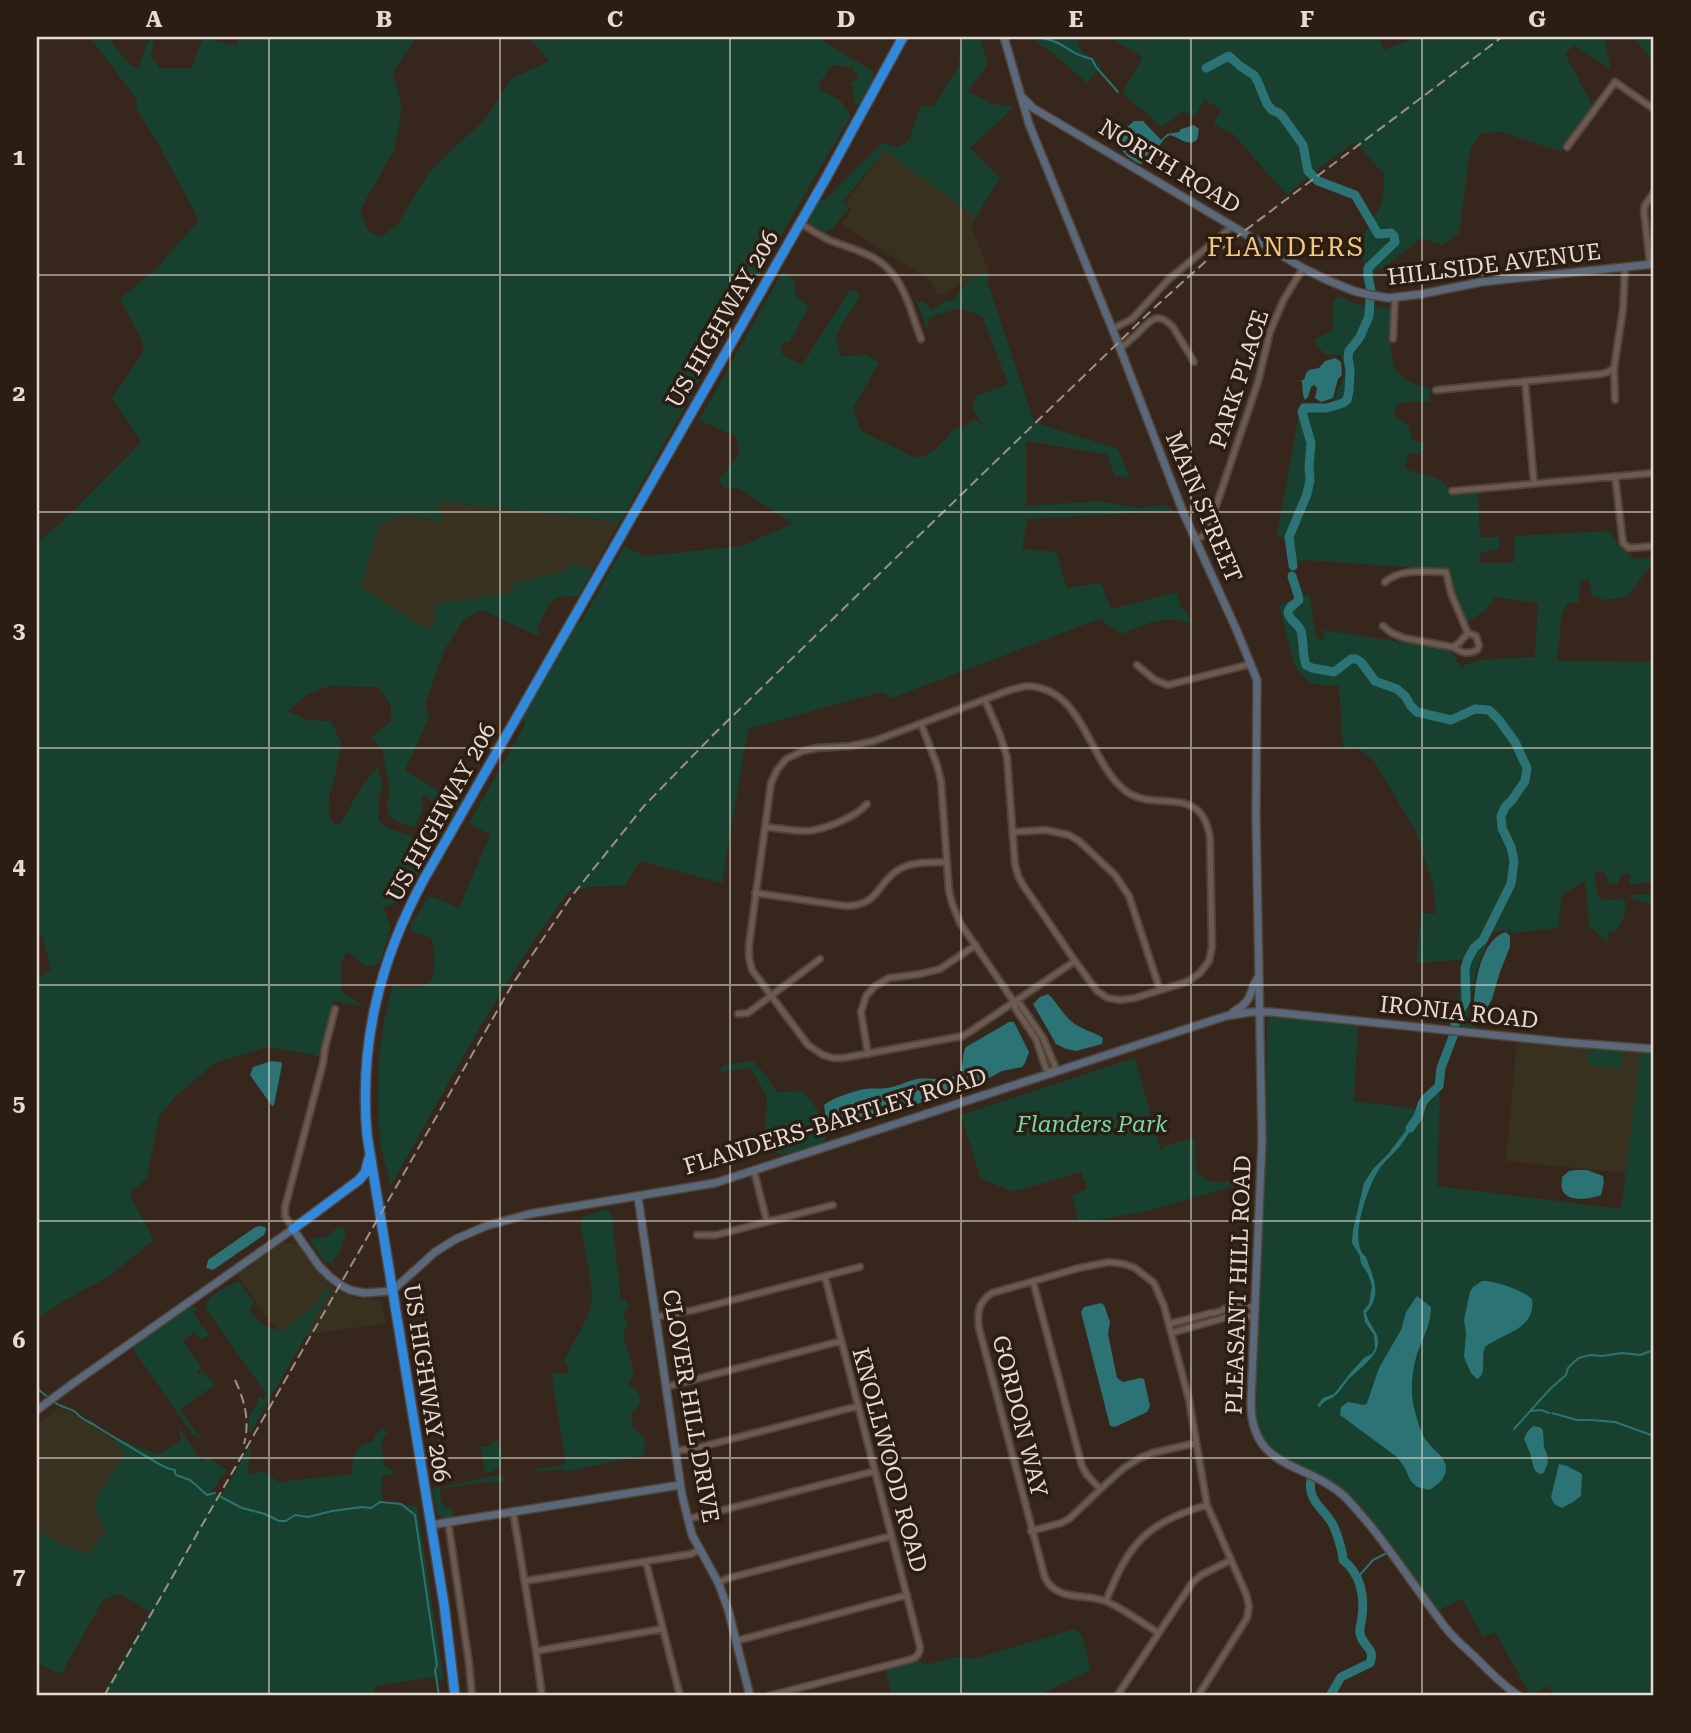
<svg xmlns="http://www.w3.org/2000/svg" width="1691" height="1733" viewBox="0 0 1691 1733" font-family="'Roboto Serif',serif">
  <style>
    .industrial { fill: #383120 }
    .green { fill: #17412e }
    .water { fill: #2b7375 }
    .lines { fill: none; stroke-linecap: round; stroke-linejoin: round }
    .stream { stroke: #2b7375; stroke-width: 2 }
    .river { stroke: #2b7375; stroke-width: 9 }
    .street-casing { stroke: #51443c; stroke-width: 9 }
    .secondary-casing { stroke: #51443c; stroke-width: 10 }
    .highway-casing { stroke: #51443c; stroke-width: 12 }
    .street { stroke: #6c5a4e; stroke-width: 5 }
    .secondary { stroke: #5a6879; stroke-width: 7 }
    .highway { stroke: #3189de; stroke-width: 9 }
    .rail { stroke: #9d9088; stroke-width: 2; stroke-dasharray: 10 5; stroke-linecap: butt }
    .grid { fill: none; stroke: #e6dbd4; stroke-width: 2; stroke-opacity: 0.55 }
    .labels { text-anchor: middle; stroke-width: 7; stroke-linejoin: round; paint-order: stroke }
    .street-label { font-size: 23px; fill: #e6dbd4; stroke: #2c1d13 }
    .park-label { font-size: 23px; font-style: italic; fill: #73d8a8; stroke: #2c1d13 }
    .quarter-label { font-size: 26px; letter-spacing: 2px; fill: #f5c784; stroke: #2c1d13 }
    .neatline { fill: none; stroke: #e6dbd4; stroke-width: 2.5 }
    .grid-label { font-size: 23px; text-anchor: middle; font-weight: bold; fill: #e6dbd4 }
  </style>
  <rect width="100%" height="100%" fill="#36261c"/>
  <path class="industrial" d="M884,150L976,217L971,225L989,271L937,296L931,281L841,224L852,210L845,203Z
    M437,501L620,522L592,571L587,567L513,584L515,592L437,604L434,625L426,629L361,587L380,523L404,515L442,521Z
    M1517,1038L1641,1052L1626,1173L1506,1161Z
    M283,1242L298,1244L324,1278L339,1292L360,1299L382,1300L386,1323L307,1335L295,1355L237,1275Z
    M62,1406L112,1436L124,1454L93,1504L105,1532L88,1554L64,1546L37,1530V1424Z"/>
  <path class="green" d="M90,37H107L131,66L139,67L150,37H155L151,56L160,68H192L203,37L236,46L239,37H417L393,72L402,107L394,150L360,210L368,231L381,237L397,225L430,171L486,118L511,79L549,61L533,43L523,37H816L873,71L874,81L861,104L857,105L854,103V93L850,83L857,79L856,77L858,74L853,71L854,67C846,69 840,64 831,66L819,84V89L841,101L851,116L806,192L620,522L438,501L442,521L404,515L380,523L361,587L426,629L434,625L436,604L515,592L512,584L563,572L571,565L587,567L592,571L578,597C548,593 550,604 537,628L539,632L538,635H535L482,610L465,618L445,649L425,704L429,718L405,770L442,793L462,800L437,842L424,834L432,825L440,826L442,821L437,808L425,794L421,798L423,808L415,825V828L396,821L389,816L387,804L390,789L382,749L371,738L391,721V706L378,687L329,686L305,696L288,711L307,720L331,721L341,742L335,777L329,796L330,819L335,824L341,823L362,786L378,766L382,784L378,805L379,821L386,827L414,837L434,848L409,890L402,889V898L398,902L383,907L391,927L380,963L365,967L355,957L346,952L341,963V991L363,1006L334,1001L321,1056L267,1047L215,1063L175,1097L159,1116L147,1178L129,1194L154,1240L108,1277L60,1303L37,1319V979L51,969L43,938L37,932V544L69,515L141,442L112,398L143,352V343L120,299L156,269L199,220L160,147L136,108L137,100Z
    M967,37H980L988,64L968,91L992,104L1014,107L970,148L1000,178L976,217L884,150L843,202L849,208L833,228L825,232L810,224L809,218L818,201L826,199L882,143L897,147L909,140L921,105L933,107L959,66L960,42Z
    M1037,37H1082L1077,46L1101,67L1087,83L1050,51L1039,45L1035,40Z
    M1108,37H1379L1384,50L1418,37H1654V62L1633,37L1605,40L1611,70L1574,45L1565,54L1593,107L1573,138L1565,141L1562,145V152L1502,132L1481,133L1470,150L1459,233L1442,245L1421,238L1389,264L1375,271L1373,286L1363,285L1364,263L1357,246L1383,201L1384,174L1355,142L1325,164L1287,195L1232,133L1213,124L1222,109L1204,100L1195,117L1184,111L1162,127L1122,93L1143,57Z
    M783,271L794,281L796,296L809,307L789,343L783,341L781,347L783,355L802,365L850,290L857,291L860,297L842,324L836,337L840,356L868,355L879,363L853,408L859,427L863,432L914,457C931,460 945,438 956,427L963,428L974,419L985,427L972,408L976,396L1008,384L982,316L959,308L933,316L928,320L929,328H927L917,302L924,301L932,310L946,301H953L968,281L989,271L987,284L991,292L1034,422L1118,449L1130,477L1115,476L1107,454L1026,441V506L1101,501L1136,508L1165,505L1174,511L1027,519L1022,549L1056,552L1067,588L1101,583L1111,609L1177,592L1181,608L1186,610L1190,623C1162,615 1147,623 1122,634L1099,619L892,698L881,692L748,729L722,883L640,861L625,886H601L570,890C501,982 447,1086 391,1186C387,1170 381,1153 380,1137C375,1087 378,1033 393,985C400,986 410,989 417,988C440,985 435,955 432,938L412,932L411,925L427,898L433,897L459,908L490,835L469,823L526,723L522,720L523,715L577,622H581L624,546L645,556L741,546L793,524L740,489L723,487L719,480L740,453L735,436L699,420Z
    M1341,296L1355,304L1393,309C1392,331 1384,362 1404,378C1411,383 1422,386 1430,389V401L1398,403L1393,415L1408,425L1413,441L1425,443L1423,451L1419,454L1408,453L1405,469L1437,478L1446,484L1448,494L1478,491L1480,537H1499V549L1480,553L1479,563L1514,562V536L1609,531L1620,546L1635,559L1654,557V561L1628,596L1605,600L1591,595L1589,579L1580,582L1579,603H1568L1562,614L1557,661L1654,662V905L1632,899L1631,895L1651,894L1650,882L1630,885V875L1621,874L1618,884H1610L1603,871L1594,873L1597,893L1603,900L1623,899L1626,903L1625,914L1617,931L1609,932L1607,943L1589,925L1585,881L1562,895L1558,928L1514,933L1503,930L1490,934L1476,972L1467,1020L1477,1028L1447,1024L1449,1013L1458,1005L1462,960L1416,963L1421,913L1436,914L1433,885L1415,830L1374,761L1357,747L1343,749L1339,686L1311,684L1295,667L1279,605L1310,594L1316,638L1325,640L1323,630L1450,650L1461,667L1478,660L1535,657L1538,603L1495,597L1486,610L1467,622L1457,600L1448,570L1304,560L1293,565L1290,542L1277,534L1301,402L1332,404L1346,372L1341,355L1324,354L1313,340L1333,330V300Z
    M1279,1016L1358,1024L1354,1101L1427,1110L1429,1099L1437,1090L1440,1094L1437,1186L1621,1209L1641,1052H1654V1696H1555L1548,1686L1531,1696L1495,1632L1483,1637L1462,1599L1437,1611L1394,1549L1356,1505L1338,1487L1276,1454L1265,1442L1258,1431L1253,1399L1266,1131L1267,1024L1270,1017Z
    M1593,1048L1620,1051L1623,1056L1622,1065L1617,1068L1591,1066L1588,1061V1053Z
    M1135,1058L1161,1151L1166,1145L1195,1138L1196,1173L1211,1182L1253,1181L1143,1212L1079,1223L1072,1196L1087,1189L1081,1172L1013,1192L981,1179L961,1115Z
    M753,1061L763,1072L777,1092L802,1091C816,1106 830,1122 824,1144L781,1155L770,1150L765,1129L767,1096L750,1068L723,1072L719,1070L724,1065Z
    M608,1209L612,1217L621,1300H626L629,1307L623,1313L627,1324L623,1335L634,1372L628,1386L636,1389L641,1398L638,1407L631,1413L633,1428L644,1437L645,1455L565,1472L562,1469L535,1472V1470L566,1464L552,1377L553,1373L565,1374L569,1371L564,1360C572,1345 588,1320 591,1304C594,1285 584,1246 581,1226L582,1217Z
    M343,1226L346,1232L341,1249L332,1263L325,1262L311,1243L310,1239L326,1237L337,1228Z
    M239,1281L254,1302L249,1310C259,1321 269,1334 285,1329L317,1304L326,1288L332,1289L251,1432L249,1433V1417L258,1402V1396L263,1399L267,1395L206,1309C206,1293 226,1288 239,1281Z
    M190,1307H195L197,1309L193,1312L200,1323V1326L204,1327L209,1335L201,1340L195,1332L183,1341L202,1368L197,1372L198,1374L203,1371L205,1372V1375H207L215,1386L211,1389L210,1388L180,1410L202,1441L192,1434L133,1349L134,1345Z
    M178,1426L201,1461L208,1457L227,1470L211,1492L221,1496L250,1446C251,1457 249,1464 246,1474L264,1472L279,1482L352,1474L353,1459L357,1448L373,1441L377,1432L383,1428L388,1433L381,1441L384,1465L392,1470L394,1474L382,1476V1504L417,1506L444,1680L438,1681L432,1677L376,1686L374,1688L376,1696H102L150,1612L135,1602L119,1594L103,1600L61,1674L37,1663V1530L64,1546L88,1554L105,1532L93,1504L124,1454L112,1436L158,1455L181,1440Z
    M497,1440C502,1455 507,1469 487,1473L485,1472L481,1448L463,1451L493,1445V1441Z
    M498,1475L504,1476L503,1482H484L440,1489C440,1499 441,1507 452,1509L454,1513L452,1517L442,1518L437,1514L432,1491L433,1489Z
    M1074,1629L1082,1635L1091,1670L1037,1696H892L885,1667L916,1659L925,1665L957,1657L974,1659Z"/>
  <path class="water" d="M1134,121H1143L1161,140L1167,134L1179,132L1181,129L1194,125L1199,129L1197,140C1188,147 1180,138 1170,135L1165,138L1154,153L1141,164C1130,160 1113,147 1121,133C1124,129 1130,125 1134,121Z
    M1335,358L1341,362L1342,375L1338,379L1333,398L1321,402L1315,398L1317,388L1314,385L1311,387L1308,397L1305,400C1301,393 1304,386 1301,380H1304L1306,373L1309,370L1319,368L1325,361Z
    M1506,932L1510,936V947L1500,972L1492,999L1486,1010C1482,1012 1476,1011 1474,1007C1474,984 1481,939 1506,932Z
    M1048,994C1056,1001 1062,1013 1071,1021C1080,1029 1092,1031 1103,1038L1102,1044L1076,1051L1066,1049L1056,1044L1033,1004L1040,997Z
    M1009,1022H1014L1029,1052L1025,1063L1022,1067L1002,1071L980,1083L848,1127H832L826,1119L824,1105C834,1097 852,1092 864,1089C871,1088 879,1089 886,1088C897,1087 907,1081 917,1079C929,1077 951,1083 959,1072C965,1065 961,1055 966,1047Z
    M271,1061L281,1062L282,1065L274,1105L272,1106L250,1075L253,1067Z
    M1418,1119C1412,1128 1406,1138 1400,1146C1393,1155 1384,1161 1378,1171C1368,1187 1347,1243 1366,1257C1373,1278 1383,1294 1366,1313C1368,1324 1379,1332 1378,1343C1378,1357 1356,1371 1347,1381C1344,1385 1341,1390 1337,1394C1331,1400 1324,1399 1320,1407L1317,1406L1323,1398L1334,1394L1352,1371L1365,1357L1372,1354L1375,1348L1374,1335L1365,1322L1363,1311L1369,1304L1372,1286L1368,1274L1361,1263L1360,1256L1352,1243L1353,1230L1364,1183L1373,1169L1388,1154L1414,1120Z
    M1576,1170H1587L1603,1176L1604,1182L1601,1195C1592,1199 1566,1203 1562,1189C1561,1185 1562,1181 1562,1177L1569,1171Z
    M259,1226L265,1227L266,1230L264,1235L213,1270L206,1268L208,1260L254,1228Z
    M1482,1281C1495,1280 1522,1290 1532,1299C1536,1330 1504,1332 1485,1347C1480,1358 1488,1374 1477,1379L1471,1373L1464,1357L1466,1333L1464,1320L1470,1292L1473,1287Z
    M1417,1296L1431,1307C1431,1324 1423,1338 1417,1354C1412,1371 1410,1391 1414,1408C1417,1419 1420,1430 1425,1439C1429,1445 1435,1450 1440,1455C1453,1470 1443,1482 1429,1490L1417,1487L1410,1480L1405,1468L1397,1457L1340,1415L1341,1407L1348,1402L1364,1405L1367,1403L1379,1368L1401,1330L1406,1312Z
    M1101,1303L1104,1305L1110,1322L1108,1334L1117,1378L1123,1382L1140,1378L1144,1379L1150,1406L1147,1412L1115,1427L1110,1426L1109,1422L1081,1312L1084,1307Z
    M1533,1426L1540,1427L1543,1430L1544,1447L1547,1454L1548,1462L1544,1473L1539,1474L1534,1469L1530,1453L1524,1439L1527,1432Z
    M1559,1464L1567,1466L1582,1474L1581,1496L1573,1502L1562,1508L1554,1504L1551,1497Z"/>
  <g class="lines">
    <path class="stream" d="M1041,37C1047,40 1052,40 1058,43C1073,51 1074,55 1092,59L1096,67L1118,92
      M1575,1361L1579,1358L1590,1355L1602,1356L1622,1353L1640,1355L1654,1350
      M37,1390H39L49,1398
      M54,1402C60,1407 67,1407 74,1411C77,1413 79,1416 82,1418C86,1421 92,1423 96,1426C111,1436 128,1445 142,1454C154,1460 162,1468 175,1470V1473L176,1475L190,1480L207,1495L215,1493
      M1530,1411L1541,1410L1549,1413
      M1552,1413L1577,1420H1589
      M1591,1420L1615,1422L1654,1436
      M1514,1429L1550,1389L1566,1375L1568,1368L1574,1362
      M221,1497L242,1508L265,1514L279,1521H286L295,1515L308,1517L332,1511L362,1507L371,1508L380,1502L401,1504L415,1515L437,1665L435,1670L439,1696
      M1358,1577L1373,1560L1387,1553"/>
    <path class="river" d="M1206,68L1229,56L1240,66L1254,75L1258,82L1267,104L1272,110L1279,113L1283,117L1303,145L1308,171L1318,181L1355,195L1378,234L1391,233L1394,236L1395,242L1368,268V276L1371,290
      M1293,566L1289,537L1307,494L1310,480L1309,466L1311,443L1302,412L1304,408H1327L1343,403L1347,400L1349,391L1350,371L1348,357L1349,351L1360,337L1369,316L1370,300
      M1292,576C1294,585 1298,591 1299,600C1295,605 1288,606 1288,613C1289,620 1298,623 1301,631C1304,642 1302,654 1306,665L1312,668L1334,672L1351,659H1356L1361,662L1375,681L1397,689L1406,697L1410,705L1417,712L1451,720L1475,709L1489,710L1499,720L1515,742L1527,768L1525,781L1512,800L1505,807L1501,816L1502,828L1511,847L1514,861L1511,884L1483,940L1474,948L1468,959L1465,968L1466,1001L1456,1017L1455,1025
      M1410,1128L1418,1117L1422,1104L1425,1099L1439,1086L1441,1068L1454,1034
      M1311,1480C1307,1500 1323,1508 1332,1523C1336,1530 1343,1552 1343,1560C1360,1573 1365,1596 1362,1616C1362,1622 1359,1627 1360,1633C1362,1647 1376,1647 1370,1663L1341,1677L1330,1696"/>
    <defs>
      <path id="street" d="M1567,147L1615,82L1654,109
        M800,223C809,229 819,235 829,240C854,250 879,254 895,277C908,295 913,319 921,339
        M1650,265L1644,211L1645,205L1654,192
        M1112,329L1132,319L1169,279L1228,230L1232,225
        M1393,339L1395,298
        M1120,349C1126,344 1131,339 1137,334C1149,322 1157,309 1173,327L1194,362
        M1525,381L1534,483
        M1436,390L1601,374L1608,372L1614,368
        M1615,400L1614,368L1623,309L1625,267
        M1615,476L1623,543L1629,548L1654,546
        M1452,491L1654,473
        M1196,540L1204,535L1209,527L1258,382L1270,332L1283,301L1303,268
        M1383,626L1392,633L1404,638L1453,647C1462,653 1467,655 1477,650L1479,646L1476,636L1468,633L1466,629L1451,593L1446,572C1425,572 1401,568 1385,582
        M1453,647L1459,643L1468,633
        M1137,665L1155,680L1168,685L1251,664
        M1026,686C1082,687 1087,755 1121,787C1151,817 1201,779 1210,838L1212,947L1209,961L1200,973L1190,980L1180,984L1135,998L1120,1000L1108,998L1097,991L1075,961L971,1031L963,1036L843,1058H833L823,1055L808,1045L752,970L749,958V945L771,783L777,770L786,759L803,751L817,748L850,746L874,741L1010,690Z
        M985,700L1000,735L1007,757L1015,865L1019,878L1023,885L1075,961
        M921,724L937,765L941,781L949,891L952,903L960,923L1014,1002L1015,1008L1036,1039L1046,1069L1052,1073
        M765,827C778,828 792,831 805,831C822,831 856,817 867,804
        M1013,832L1046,830L1069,835L1079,841L1115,875L1129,896L1160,990
        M755,893L846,906C880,905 876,884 898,870C912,861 931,863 947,862
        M1014,1002L1020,1004L1043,1038L1055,1066L1052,1073
        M738,1014L748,1013L820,959
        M868,1054L861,1012L866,996L875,986L889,978L920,974L940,969L976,945
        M754,1171L767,1222
        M293,1229L285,1216V1207L323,1063L325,1048L335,1009
        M697,1235H716L833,1205
        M1033,1281L1082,1466L1087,1475L1100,1489
        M1224,1309L1238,1306L1255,1307
        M655,1317L694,1310L860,1267
        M1169,1324L1211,1313H1215L1226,1309
        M1171,1333L1231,1316L1255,1317
        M666,1387L841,1341
        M675,1451L697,1448L858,1406
        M513,1511L536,1651L542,1696
        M688,1519L875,1471
        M448,1521L469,1663L472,1696
        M1031,1531L1061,1523L1069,1519L1106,1484L1124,1468L1140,1458L1152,1453L1196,1443
        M646,1562L680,1696
        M525,1581L691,1554L699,1550
        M718,1582L729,1578L891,1536
        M1106,1601C1129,1543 1146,1523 1207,1505
        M1159,1633C1142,1623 1123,1608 1105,1601C1084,1593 1058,1602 1045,1578L979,1328C977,1313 978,1302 992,1293L1079,1268L1109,1262L1124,1264L1135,1268L1154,1283L1164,1306L1189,1400L1207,1505L1246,1594L1249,1606L1247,1618L1198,1696
        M736,1641L907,1595
        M536,1651L662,1629
        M768,1696L912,1659C917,1657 920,1654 920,1647L825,1277
        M1117,1696L1192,1583L1201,1575L1231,1560"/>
      <path id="secondary" d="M1004,37L1029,124L1118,343L1183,512L1237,631L1257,680L1256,816L1262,1140L1251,1401C1250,1470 1305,1461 1344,1496C1353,1505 1361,1515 1369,1524C1395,1556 1417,1590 1442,1623C1451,1636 1463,1646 1475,1657C1489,1671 1502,1685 1519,1696
        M1023,98L1033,108L1303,268L1327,280L1354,291L1370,295L1389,298L1422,294L1481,282L1654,264
        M1233,1012C1256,999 1247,992 1259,976
        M638,1197L682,1495L692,1535L718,1582L728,1609L750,1696
        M37,1410L75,1382L293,1229L319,1266L330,1277L342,1286L350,1290L364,1293L392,1291L435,1252L456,1239L486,1226L529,1214L715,1183L1226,1016L1251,1012H1271L1562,1042L1654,1049
        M431,1525L680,1485"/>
      <path id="highway" d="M293,1229L359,1180L365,1173L369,1158
        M455,1696L444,1604L367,1135C359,1042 380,960 424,879L826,178L903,37"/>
    </defs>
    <use href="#street" class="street-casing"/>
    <use href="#secondary" class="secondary-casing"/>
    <use href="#highway" class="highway-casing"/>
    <use href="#street" class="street"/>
    <use href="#secondary" class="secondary"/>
    <use href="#highway" class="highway"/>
    <path class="rail" d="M235,1380C245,1401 250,1422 244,1444
      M104,1696L512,985L571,897L644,806L714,734L1154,308L1205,262L1243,232L1502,37"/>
  </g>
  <path class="grid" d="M269,37V1696M500,37V1696M730,37V1696M961,37V1696M1191,37V1696M1422,37V1696M37,275H1654M37,512H1654M37,748H1654M37,985H1654M37,1221H1654M37,1458H1654"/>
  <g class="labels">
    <g class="street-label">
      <text transform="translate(1170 166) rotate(31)" y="8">NORTH ROAD</text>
      <text transform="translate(1494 264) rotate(-7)" y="8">HILLSIDE AVENUE</text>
      <text transform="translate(722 319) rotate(-60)" y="8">US HIGHWAY 206</text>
      <text transform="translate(1239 379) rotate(-72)" y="8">PARK PLACE</text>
      <text transform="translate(1204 507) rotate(67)" y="8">MAIN STREET</text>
      <text transform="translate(441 812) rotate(-61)" y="8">US HIGHWAY 206</text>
      <text transform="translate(1459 1012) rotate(6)" y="8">IRONIA ROAD</text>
      <text transform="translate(835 1121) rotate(-17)" y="8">FLANDERS-BARTLEY ROAD</text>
      <text transform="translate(1238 1285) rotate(-88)" y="8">PLEASANT HILL ROAD</text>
      <text transform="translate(427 1383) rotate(81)" y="8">US HIGHWAY 206</text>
      <text transform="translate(691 1406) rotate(80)" y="8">CLOVER HILL DRIVE</text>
      <text transform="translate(1020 1416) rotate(76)" y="8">GORDON WAY</text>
      <text transform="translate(890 1460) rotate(75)" y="8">KNOLLWOOD ROAD</text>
    </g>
    <g class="park-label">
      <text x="1092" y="1132">Flanders Park</text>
    </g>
    <g class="quarter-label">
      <text x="1286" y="256">FLANDERS</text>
    </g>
  </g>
  <rect width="1691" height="1733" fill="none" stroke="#2c1d13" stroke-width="77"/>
  <rect x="38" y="38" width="1614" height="1656" class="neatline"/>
  <g class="grid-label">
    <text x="154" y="27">A</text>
    <text x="384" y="27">B</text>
    <text x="615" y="27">C</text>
    <text x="846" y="27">D</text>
    <text x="1076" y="27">E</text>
    <text x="1307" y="27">F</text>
    <text x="1537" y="27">G</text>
    <text x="19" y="165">1</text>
    <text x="19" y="401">2</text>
    <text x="19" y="638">3</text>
    <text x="19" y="874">4</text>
    <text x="19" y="1111">5</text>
    <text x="19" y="1348">6</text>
    <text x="19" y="1584">7</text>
  </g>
</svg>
